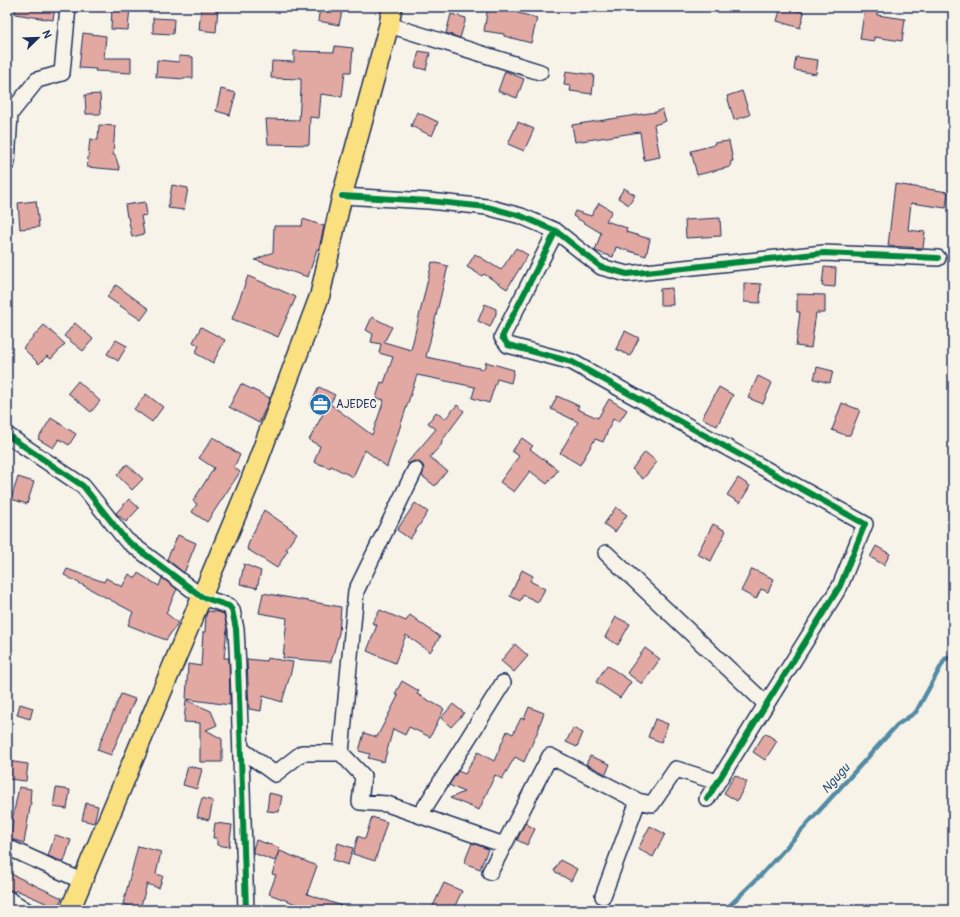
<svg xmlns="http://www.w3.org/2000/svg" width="960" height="917" viewBox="0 0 960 917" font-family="Pangolin,sans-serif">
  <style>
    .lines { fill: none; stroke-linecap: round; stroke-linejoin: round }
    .stream { stroke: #528aa4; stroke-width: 4.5 }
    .building { fill: #e2a8a2; stroke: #1b2f5e }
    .minor-casing { stroke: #1b2f5e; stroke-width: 18 }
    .major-casing { stroke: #1b2f5e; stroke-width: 22 }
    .minor { stroke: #f7f3e8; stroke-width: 15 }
    .major { stroke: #fbe080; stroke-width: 19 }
    .cycleway-casing { stroke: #f7f3e8; stroke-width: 8 }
    .cycleway { stroke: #00873e; stroke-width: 6 }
    .labels { text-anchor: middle; stroke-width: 3; stroke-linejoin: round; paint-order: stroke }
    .poi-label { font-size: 12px; fill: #1b2f5e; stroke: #f7f3e8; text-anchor: start }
    .water-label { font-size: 13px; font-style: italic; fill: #32557b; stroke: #f7f3e8 }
  </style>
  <rect width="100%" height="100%" fill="#f7f3e8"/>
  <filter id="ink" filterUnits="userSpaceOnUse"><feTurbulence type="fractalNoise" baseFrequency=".025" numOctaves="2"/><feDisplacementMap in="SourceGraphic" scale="8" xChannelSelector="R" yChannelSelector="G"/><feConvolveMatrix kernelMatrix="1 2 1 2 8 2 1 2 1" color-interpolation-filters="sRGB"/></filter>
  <g filter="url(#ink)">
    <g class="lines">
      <path class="stream" d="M725,910L761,875L897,725L916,712L945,659L953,657"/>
    </g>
    <path class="building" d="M15,7H55L53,20L15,14Z
      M112,7H130L128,30L111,29Z
      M201,7H218L216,32L199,30Z
      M320,7H343L339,25L318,21Z
      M488,7L499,8L537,18L531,43L504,36V34L484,31Z
      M781,7H796L795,10L804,13L800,28L777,21Z
      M865,7H878L877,15L905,19L902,41L874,37V41L860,39Z
      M451,14L466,18L460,38L446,33Z
      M153,18L174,19L173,34L153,33Z
      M83,33L106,36L104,58H131V73L95,71L96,69L79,68Z
      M335,46L353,48L351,72H345L342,97L321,94L319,118L310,117L309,145L268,144L266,119L299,120L301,89V79L271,78L272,61L294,62V51L334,52Z
      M419,51L430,53L426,70L415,67Z
      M179,56L193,57V78H185V79L156,77L157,60L179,62Z
      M796,57L818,60L816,74L794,70Z
      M505,71L524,79L517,98L498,91Z
      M566,71L594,75L592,94L570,91L571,86L564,85Z
      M221,89L236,93L230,115L216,111Z
      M742,91L750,115L734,120L727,96Z
      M100,94L101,114H86L85,95Z
      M662,109L666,121L654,125L660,157L644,160L640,132L575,142L572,125L656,112Z
      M417,112L438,122L432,136L411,126Z
      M518,122L534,129L524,151L508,144Z
      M99,125L115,126L113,155H115L120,170L87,167L90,139L98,140Z
      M729,141L733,161H731L730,167L697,175L691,151L714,145V143Z
      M895,184L948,192L946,208L911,203L908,230L925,232L923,248L888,246Z
      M172,185L188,188L184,210L168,208Z
      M624,188L635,195L629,205L618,198Z
      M36,201L39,227L20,229L18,203Z
      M145,202L147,215L141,216L144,234L132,237L128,217H127L125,205Z
      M599,203L612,211L606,221L627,228L626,232L650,239L646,256L616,247L613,257L595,251L601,233L573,216L575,211L591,216Z
      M720,218L721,236L686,238L685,220Z
      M303,219L324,226L319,249H317L308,277L255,260L273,252L274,226H302Z
      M516,248L528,255L507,289L484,274L482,276L467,267L475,254L501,270Z
      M432,262L448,266L426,357L484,369L486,362L514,370L511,383L497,379L489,403L472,398L475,387L417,375L387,467L365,450L353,477L331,466L330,468L314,462L320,446L309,440L324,412L310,405L319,387L335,395L330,404L372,435L384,400L376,398L381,382L384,383L393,357L379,353L381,344L371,342L373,334L366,330L372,317L392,327L384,342L411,350Z
      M824,267L836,268L835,287L822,286Z
      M248,276L296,297L278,337L264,331L232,319Z
      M744,283L761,284L760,303L744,302Z
      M116,285L149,309L141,320L107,297Z
      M672,288L673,305H660V289Z
      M797,294L825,295V313H816L811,348L796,346L800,312H797Z
      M485,304L496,309V314L490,327L478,321Z
      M75,323L93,339L83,351L64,336Z
      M44,325L65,344L51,359L47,356L39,364L23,348Z
      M201,327L225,340L213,363L195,353L199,346L193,342Z
      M625,331L639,338L630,356L616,349Z
      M116,340L127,346L118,361L107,354Z
      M817,367L833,371L830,383L814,379Z
      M758,376L772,383L763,404L748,398Z
      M78,381L100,401L91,412L68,393Z
      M241,384L270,398L259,423L229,407Z
      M719,387L733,395L717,426L702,418Z
      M146,394L163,407L152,422L134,409Z
      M557,396L579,406L577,409L598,418L609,399L627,410L619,422L613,419L603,442L595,439L580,465L560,453L578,422L551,409Z
      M842,403L860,410L850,435H845L832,430Z
      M457,405L464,411L441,442L442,444L430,457L447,471L435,486L422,476L424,469L423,465L419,462L414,461L408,464L407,463L436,429L428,423L436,412L445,419Z
      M51,418L76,434L69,445L59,439L53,448L38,439Z
      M213,437L240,455L234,467L240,472L207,522L192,512L197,504L193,501L214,468L199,458Z
      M522,438L533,446L530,449L558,470L547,484L530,471L514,492L500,482L519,456L512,451Z
      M645,452L657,462L643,479L632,469Z
      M127,464L143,479L132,490L117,475Z
      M18,477L34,482L27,504L11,499Z
      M738,478L750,486L740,503L727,495Z
      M129,499L139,508L126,522L116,513Z
      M415,503L428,512L410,539L397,530Z
      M616,507L627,515L615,532L604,524Z
      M264,510L297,533L286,549L288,550L277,568L247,549L249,542Z
      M713,524L726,531L711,561L697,554Z
      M178,535L196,543L184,573L167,559Z
      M876,546L890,554L884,565L870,557Z
      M244,564L261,571L257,588L240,584Z
      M67,569L104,582L106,578L122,587L129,574L136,578L138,573L159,586L162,578L177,589L166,613L178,623L166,640L128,625L133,612L64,575Z
      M752,569L774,579L768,592L761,589L756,599L741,591Z
      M522,570L533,576L530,581L545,589L538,602L523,595L520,601L510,596Z
      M263,593L341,607L339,633L331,662L283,658L287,618L259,613Z
      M380,610L406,621L410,615L440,637L430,652L406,635L395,663L367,651L377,625L372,623Z
      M208,611L218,612L224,614L227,628L224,658H229L230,705L186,699L188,664L201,666L203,632H205L206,615Z
      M616,617L630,624L618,645L605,637Z
      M515,644L528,656L514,672L501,661Z
      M645,648L660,659L642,684L627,673Z
      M267,658L293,662L291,672L282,702L263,696L261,711L249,709L247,659L266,661Z
      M607,665L631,682L620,698L596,682Z
      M402,681L419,691L417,694L444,709L430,737L409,727L405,735L393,729L384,762L368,758L370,754L359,751L364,733L377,737L398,696L395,694Z
      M121,694L135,699L111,755L97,750Z
      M186,700L211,711L217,725L206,730L222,739V762H200V723L184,722Z
      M20,704L33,708L30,719L17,715Z
      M453,704L464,713L451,727L441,718Z
      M529,707L544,713L539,726H540L524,762L515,757L502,779L495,775L479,810L450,798L464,792L449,785L458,771L465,774L478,752L494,761L507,731L513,734L521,718L524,719Z
      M655,719L668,724L661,742L648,737Z
      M573,728L583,733L577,747L566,742Z
      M765,733L777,741L765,760L753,752Z
      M590,756L610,764L606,774L586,764Z
      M7,761L28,764L26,781L7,779Z
      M188,766L202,769L197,789L183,785Z
      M735,775L747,782L737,801L724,793Z
      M19,787L31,789L30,802H31L24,843L11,839L13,821H12Z
      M56,788L70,790L67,809L53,807Z
      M269,793L282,796L279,812L267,811Z
      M202,798L213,801L209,820L197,817Z
      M86,803L98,806L94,823L82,820Z
      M372,817L387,822L375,861L353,854L358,836L365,839Z
      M215,823L232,825L229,847L217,845V838H213Z
      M525,823L535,829L527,845L517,840Z
      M650,826L665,834L653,857L638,849Z
      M55,835L71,840L64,862L48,856Z
      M256,840L280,848L275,861L253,853V849Z
      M338,843L353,848L348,865L333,860Z
      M472,843L488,849L480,869L464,863Z
      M138,846L161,852L156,874L163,876L159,888L147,884L140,909L123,904Z
      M280,851L317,866L307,894L348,908V910H293L296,904L269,894L276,875L272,874Z
      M560,860L577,869L571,881L554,871Z
      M7,872L62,898L57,908L16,890L15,892L7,889Z
      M444,883L462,891L453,910H431Z"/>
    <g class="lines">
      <defs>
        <path id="minor" d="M389,25L540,72
          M7,163L10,114L37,80L62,73L68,7
          M342,196L429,201L487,207L521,216L556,231L601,267L627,274L824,253L938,258
          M556,231L502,337L508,345L572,362L865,524L840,586L707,799
          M7,435L83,486L126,540L202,597L229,606L232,610L236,629L238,667L246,910
          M606,553L766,704
          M241,749L275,774L302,753H341L363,776L360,802L387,804L504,845
          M341,753L356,591L415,470
          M420,815L503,683
          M7,847L82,881
          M490,872L550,756L638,801
          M603,896L638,801L652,804L676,769L717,782
          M7,898L26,910"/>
        <path id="major" d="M70,910L250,482L320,295L342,196L389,25L392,7"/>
      </defs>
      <use href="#minor" class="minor-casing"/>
      <use href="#major" class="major-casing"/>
      <use href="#minor" class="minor"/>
      <use href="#major" class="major"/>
      <defs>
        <path id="cycleway" d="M342,196L429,201L487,207L521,216L556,231L601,267L627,274L824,253L938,258
          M556,231L502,337L508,345L572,362L865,524L840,586L707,799
          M7,435L83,486L126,540L202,597L229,606L232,610L236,629L238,667L246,910"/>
      </defs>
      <use href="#cycleway" class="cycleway-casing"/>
      <use href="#cycleway" class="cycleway"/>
    </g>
  </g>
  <defs>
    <symbol id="office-disc" viewBox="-11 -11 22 22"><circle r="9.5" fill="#1f6fb2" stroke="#f7f3e8"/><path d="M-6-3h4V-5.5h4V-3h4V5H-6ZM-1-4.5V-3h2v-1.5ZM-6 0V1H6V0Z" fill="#fff"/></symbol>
  </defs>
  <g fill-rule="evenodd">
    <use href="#office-disc" x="308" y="392" width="25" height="25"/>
  </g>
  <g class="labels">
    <g class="poi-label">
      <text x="336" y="408">AJEDEC</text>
    </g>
    <g class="water-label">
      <text transform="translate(835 778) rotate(-48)" y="5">Ngugu</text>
    </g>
  </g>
  <rect width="960" height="917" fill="none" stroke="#f7f3e8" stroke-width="24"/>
  <rect x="12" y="12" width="936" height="893" fill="none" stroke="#1b2f5e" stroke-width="1.5" filter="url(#ink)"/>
  <g transform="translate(38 38) rotate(67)" stroke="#f7f3e8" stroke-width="3" paint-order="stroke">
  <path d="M0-3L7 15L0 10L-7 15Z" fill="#1b2f5e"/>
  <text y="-6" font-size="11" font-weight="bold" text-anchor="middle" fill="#1b2f5e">N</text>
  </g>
</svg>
